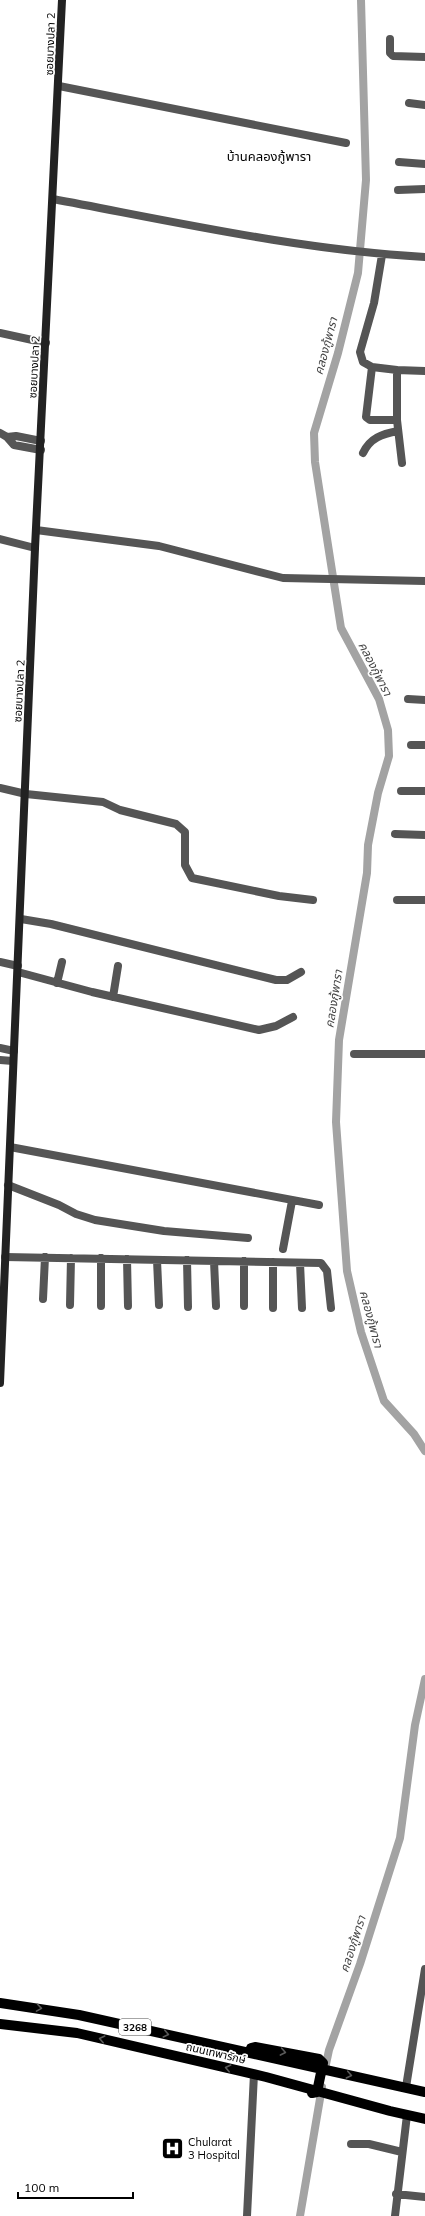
<svg xmlns="http://www.w3.org/2000/svg" width="425" height="2216" viewBox="0 0 425 2216" font-family="Mulish,'Noto Sans Thai',sans-serif">
  <style>
    .lines { fill: none; stroke-linecap: round; stroke-linejoin: round }
    .canal { stroke: #a3a3a3; stroke-width: 8 }
    .street { stroke: #555; stroke-width: 8 }
    .secondary { stroke: #222; stroke-width: 8 }
    .primary { stroke: #000; stroke-width: 10 }
    .oneway { stroke: #595959 }
    .labels { text-anchor: middle; stroke-width: 3.5; stroke-linejoin: round; paint-order: stroke }
    .shield { fill: #fff; stroke: #4c4c4c; stroke-width: 1 }
    .shield-label { font-size: 10px; font-weight: bold; fill: #000 }
    .street-label { font-size: 11px; fill: #000; stroke: #fff }
    .poi-label { font-size: 11px; fill: #000; stroke: #fff; text-anchor: start }
    .water-label { font-size: 12px; font-style: italic; fill: #444; stroke: #fff }
    .quarter-label { font-size: 13px; fill: #000; stroke: #fff }
  </style>
  <rect width="100%" height="100%" fill="#fff"/>
  <g class="lines">
    <path class="canal" d="M361,0L366,180L358,273L338,353L314,433L315,462L341,628L379,699L388,730L389,756L378,793L368,845L367,873L339,1040L336,1122L347,1271L361,1332L384,1401L414,1434L425,1451
      M325,2069L329,2050L360,1964L400,1838L415,1725L425,1679
      M300,2216L322,2087"/>
    <path class="street" d="M390,39V53L393,56L425,57
      M59,86L346,143
      M409,103L425,105
      M399,162L425,164
      M398,190L425,189
      M53,199C176,222 300,250 425,257
      M382,255L374,303L360,352L363,362L372,367L397,370V420L402,463
      M0,333L46,343
      M372,367L366,417L370,420H397
      M397,370L425,371
      M0,433L7,437
      M41,450L14,445L7,437L16,436L41,441
      M363,453C370,438 382,434 398,431
      M36,530L159,546L283,578L425,581
      M0,539L35,548
      M408,699L425,700
      M411,745H425
      M0,788L26,794L103,802L120,810L176,824L185,832V865L192,878L279,896L313,900
      M401,791H425
      M395,834L425,835
      M397,900H425
      M21,919L51,924L276,980H287L301,972
      M0,962L18,966
      M18,972L92,992L259,1030L276,1026L293,1017
      M57,983L62,962
      M113,997L118,966
      M0,1048L14,1051
      M354,1054H425
      M0,1060L13,1061
      M10,1147L319,1205
      M8,1185L59,1205L76,1214L95,1220L164,1231L248,1238
      M283,1249L292,1201
      M5,1257L321,1263L327,1271L331,1308
      M101,1258V1306
      M127,1259L128,1306
      M157,1260L159,1305
      M187,1260L188,1307
      M214,1261L216,1306
      M244,1261V1306
      M300,1263L302,1308
      M43,1299L45,1257
      M70,1305L71,1258
      M273,1308V1262
      M406,2087L425,1969
      M351,2144H369L402,2152
      M396,2194L425,2197
      M247,2216L254,2074
      M395,2216L407,2115"/>
    <path class="secondary" d="M0,1383L35,548L62,0"/>
    <path class="primary" d="M0,2003L79,2015L425,2092
      M0,2024L77,2033L266,2077L390,2111L425,2119
      M250,2053L251,2048L255,2047L319,2059L323,2063L317,2092L312,2093"/>
  </g>
  <defs><path id="oneway-chevron" d="M-2-3.5L2.5 0L-2 3.5" fill="none" stroke-width="1.6" stroke-linecap="round" stroke-linejoin="round"/></defs>
  <g class="oneway">
    <use href="#oneway-chevron" transform="translate(39 2008) rotate(9)"/>
    <use href="#oneway-chevron" transform="translate(166 2034) rotate(13)"/>
    <use href="#oneway-chevron" transform="translate(102 2039) rotate(-167)"/>
    <use href="#oneway-chevron" transform="translate(283 2052) rotate(11)"/>
    <use href="#oneway-chevron" transform="translate(228 2068) rotate(-167)"/>
    <use href="#oneway-chevron" transform="translate(349 2075) rotate(12)"/>
  </g>
  <defs>
    <symbol id="hospital-square" viewBox="-11 -11 22 22"><rect x="-9" y="-9" width="18" height="18" rx="4" fill="#000" stroke="#fff"/><path d="M-5-5h3v3.5h4V-5h3V5h-3V1.5h-4V5h-3Z" fill="#fff"/></symbol>
  </defs>
  <g fill-rule="evenodd">
    <use href="#hospital-square" x="160" y="2136" width="25" height="25"/>
  </g>
  <g class="labels">
    <rect class="shield" x="119" y="2019" width="32" height="16" rx="3"/>
    <g class="shield-label">
      <text x="135" y="2031">3268</text>
    </g>
    <g class="street-label">
      <text transform="translate(50 44) rotate(-88)" y="4">ซอยบางปลา 2</text>
      <text transform="translate(34 367) rotate(-87)" y="4">ซอยบางปลา 2</text>
      <text transform="translate(19 691) rotate(-87)" y="4">ซอยบางปลา 2</text>
      <text transform="translate(216 2053) rotate(13)" y="4">ถนนเทพารักษ์</text>
    </g>
    <g class="poi-label">
      <text x="188" y="2146">Chularat<tspan x="188" dy="13">3 Hospital</tspan></text>
    </g>
    <g class="water-label">
      <text transform="translate(326 346) rotate(-75)" y="4">คลองกู้พารา</text>
      <text transform="translate(375 669) rotate(63)" y="4">คลองกู้พารา</text>
      <text transform="translate(334 999) rotate(-81)" y="4">คลองกู้พารา</text>
      <text transform="translate(371 1319) rotate(75)" y="4">คลองกู้พารา</text>
      <text transform="translate(353 1944) rotate(-72)" y="4">คลองกู้พารา</text>
    </g>
    <g class="quarter-label">
      <text x="269" y="161">บ้านคลองกู้พารา</text>
    </g>
  </g>
  <path d="M18 2192v6h115v-6" fill="none" stroke="#000000" stroke-width="2"/>
  <text x="24" y="2192" font-size="12" fill="#000000" stroke="#ffffff" stroke-width="3" paint-order="stroke">100 m</text>
</svg>
